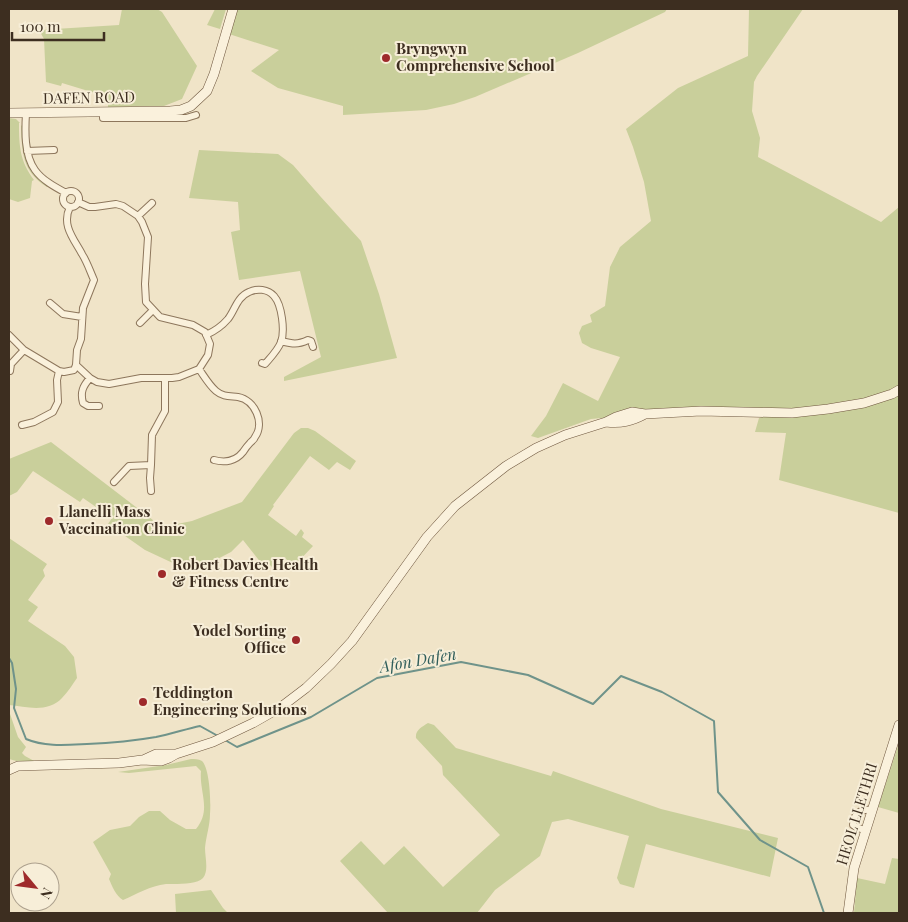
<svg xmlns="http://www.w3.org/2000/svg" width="908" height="922" viewBox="0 0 908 922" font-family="'Playfair Display',serif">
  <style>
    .green { fill: #c9cf9b }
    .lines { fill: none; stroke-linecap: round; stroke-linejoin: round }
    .stream { stroke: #6f938a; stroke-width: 2 }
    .street-casing { stroke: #8d765c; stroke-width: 8 }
    .secondary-casing { stroke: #6f573f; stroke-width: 10 }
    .street { stroke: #faf1dc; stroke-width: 6 }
    .secondary { stroke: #faf1dc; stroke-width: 9 }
    .poi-dot { fill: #9e2a2b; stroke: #f7eed8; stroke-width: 2 }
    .labels { text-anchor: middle; stroke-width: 4; stroke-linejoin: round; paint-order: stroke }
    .poi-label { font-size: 15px; font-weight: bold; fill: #3d2e20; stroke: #f7eed8; text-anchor: start }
    .street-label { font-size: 15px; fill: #3d2e20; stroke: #f7eed8 }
    .water-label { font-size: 16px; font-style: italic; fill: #2f5d5a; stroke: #f7eed8 }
  </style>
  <rect width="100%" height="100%" fill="#f0e4c8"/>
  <path class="green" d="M122,9H157L162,12L197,66L182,99L164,106L108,107V97L62,83L61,86L46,82L44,39L39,30L119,25Z
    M215,9H226L220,29L207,25Z
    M237,9H667L665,12L578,53L475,97L454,104L426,110L343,115V106L278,88L251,71L279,50L229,34Z
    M749,9H803L757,76L754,82L752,111L760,138L758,157L881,222L899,207V513L779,480L786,433L755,432L759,418L764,416L645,414L591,419L538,438L531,436L546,416L563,383L598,401L620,357L591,348L582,343L579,333L582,326L592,322L590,315L605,306L610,267L620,247L651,221L644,182L633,147L626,129L678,88L748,56Z
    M9,118L16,119L20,123H19C19,147 20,161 34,180L32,181L30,198L18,202L9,199Z
    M21,125L23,127C23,154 23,170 48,186L47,187C22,171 22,153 21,125Z
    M199,150L278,154L293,165L320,196L361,241L379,294L397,358L284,381V377L321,357L300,271L239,280L231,232L240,230L238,202L189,198Z
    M301,428H308L315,431L356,461L350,470L337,462L329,470L310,456L273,505L274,506L268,515L296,536L301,529L304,533L302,537L313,546L294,566L286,559L275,570L266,561L262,564L243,540L231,552L192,572L145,550L108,524L112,518L83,498L80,502L33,471L17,492L9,496V459L51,442L162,527L192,521L242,502L294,433Z
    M9,538L47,564L43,570L45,576L28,600L38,607L28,621L65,646L74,657L77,678C72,685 68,692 62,698C48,713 27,707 9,705Z
    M9,711L18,737L26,747L22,753L25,756L36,762H20L9,759Z
    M428,723L434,725L456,748L551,776L553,771L661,809L778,838L770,877L646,844L634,888L620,884L617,878L629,836L568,819L552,822L540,856L495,890L477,913H388L340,861L361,841L384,865L404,846L443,887L500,835L443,775L442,766L416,738C415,730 422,727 428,723Z
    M899,743V813L878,807Z
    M191,759C195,759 198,759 202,761C210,769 211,803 210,814C210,825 206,837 205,848C205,857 209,871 203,878C197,885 175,884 166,884C150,886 137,894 123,900C116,896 112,886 109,879L111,874L93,842L110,830L130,826L139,817L149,811H160L170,820L186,829H196C212,809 199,793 201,771L196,766L129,773L118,772L166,765Z
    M892,858L899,859V913H854L857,878L885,884Z
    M211,890L223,908L228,913H176L175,894Z"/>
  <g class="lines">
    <path class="stream" d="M9,658L12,663L16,689L14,708L26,739C45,747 66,745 87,744C110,743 133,741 156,737C171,734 186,729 200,726L218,736
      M225,740L237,747L311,717L377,678L461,662L528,675L593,704L621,676L662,692L714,721L718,792L760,840L808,867L824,913"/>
    <defs>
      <path id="street" d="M103,112V118H186L196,115
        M26,113C25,130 24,155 35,170C42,180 55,187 66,193
        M27,151L54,150
        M63 199a8 8 0 1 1 16 0a8 8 0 1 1-16 0Z
        M138,216L152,203
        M50,303L63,314L82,317
        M140,323L153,310
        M9,335L24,350
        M206,335C215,331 222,326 228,319C235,310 237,297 249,292C257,288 268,289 274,296C282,305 285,331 281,342C278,350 271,357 265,364L262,363
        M281,341C293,344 297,345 308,340L311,341L313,347
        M76,365L90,378L97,382L109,384L141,378H172L179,377L199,369L208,355L210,344L205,332L193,325L160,317L146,302L145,284L148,237L142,222L138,216L123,206L116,204L95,207H89L78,202
        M199,369C204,376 209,385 216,391C223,397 230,396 238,397C255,400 265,423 255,437C254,440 252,441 250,443C247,446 245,449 243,452C236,461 225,463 214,460
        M10,371L11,364L24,350L59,371
        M90,378C83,386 80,392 83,403L88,406H99
        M22,425L34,422L53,412L58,402L57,380L59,371L64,372L74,370L76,365L77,350L81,339L83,308L94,280C90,271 87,262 82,254C74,239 61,225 70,207
        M151,465L150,478L151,491
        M114,482L129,466L151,465L152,435L165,411V379
        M865,830L858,828L853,825C853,814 860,809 871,810"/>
      <path id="secondary" d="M9,113L170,111L181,110L191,106L207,91L214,74L233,9
        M606,422C621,424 632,421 645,414
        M143,760L156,754H174
        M9,770L18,766L119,763L142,760L161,761L169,758L176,754L213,742L253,723L281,707L306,688L331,664L352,641L427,537L455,506L506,466L536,448L565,435L606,422L616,417L632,412L645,414L701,411L792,413L828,409L864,403L892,394L899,390
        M848,913L854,868L899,725"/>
    </defs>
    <use href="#street" class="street-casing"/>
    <use href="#secondary" class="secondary-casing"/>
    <use href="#street" class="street"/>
    <use href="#secondary" class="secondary"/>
  </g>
  <g class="poi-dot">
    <circle cx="386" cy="58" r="5"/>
    <circle cx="49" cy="521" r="5"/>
    <circle cx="162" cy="574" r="5"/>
    <circle cx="296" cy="640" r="5"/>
    <circle cx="143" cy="702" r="5"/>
  </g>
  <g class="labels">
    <g class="poi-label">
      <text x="396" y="54">Bryngwyn<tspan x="396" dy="17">Comprehensive School</tspan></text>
      <text x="59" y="517">Llanelli Mass<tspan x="59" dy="17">Vaccination Clinic</tspan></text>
      <text x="172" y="570">Robert Davies Health<tspan x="172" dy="17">&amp; Fitness Centre</tspan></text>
      <text x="286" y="636" text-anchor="end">Yodel Sorting<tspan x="286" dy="17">Office</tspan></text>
      <text x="153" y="698">Teddington<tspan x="153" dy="17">Engineering Solutions</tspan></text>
    </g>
    <g class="street-label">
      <text transform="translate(89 98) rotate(-1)" y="5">DAFEN ROAD</text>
      <text transform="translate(857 814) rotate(-73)" y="5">HEOL LLETHRI</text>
    </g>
    <g class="water-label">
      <text transform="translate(418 660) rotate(-10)" y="6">Afon Dafen</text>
    </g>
  </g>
  <rect width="908" height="922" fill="none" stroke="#3d2e20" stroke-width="20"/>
  <g transform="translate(35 887) rotate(119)"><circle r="24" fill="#f7eed8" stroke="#ada18e"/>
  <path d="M0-4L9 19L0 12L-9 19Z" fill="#9e2a2b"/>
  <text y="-8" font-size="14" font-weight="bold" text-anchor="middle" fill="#3d2e20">N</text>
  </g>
  <path d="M12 32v8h92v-8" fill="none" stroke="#3d2e20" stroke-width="2.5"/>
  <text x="20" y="32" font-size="15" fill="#3d2e20" stroke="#f7eed8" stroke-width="4" paint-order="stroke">100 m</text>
</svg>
